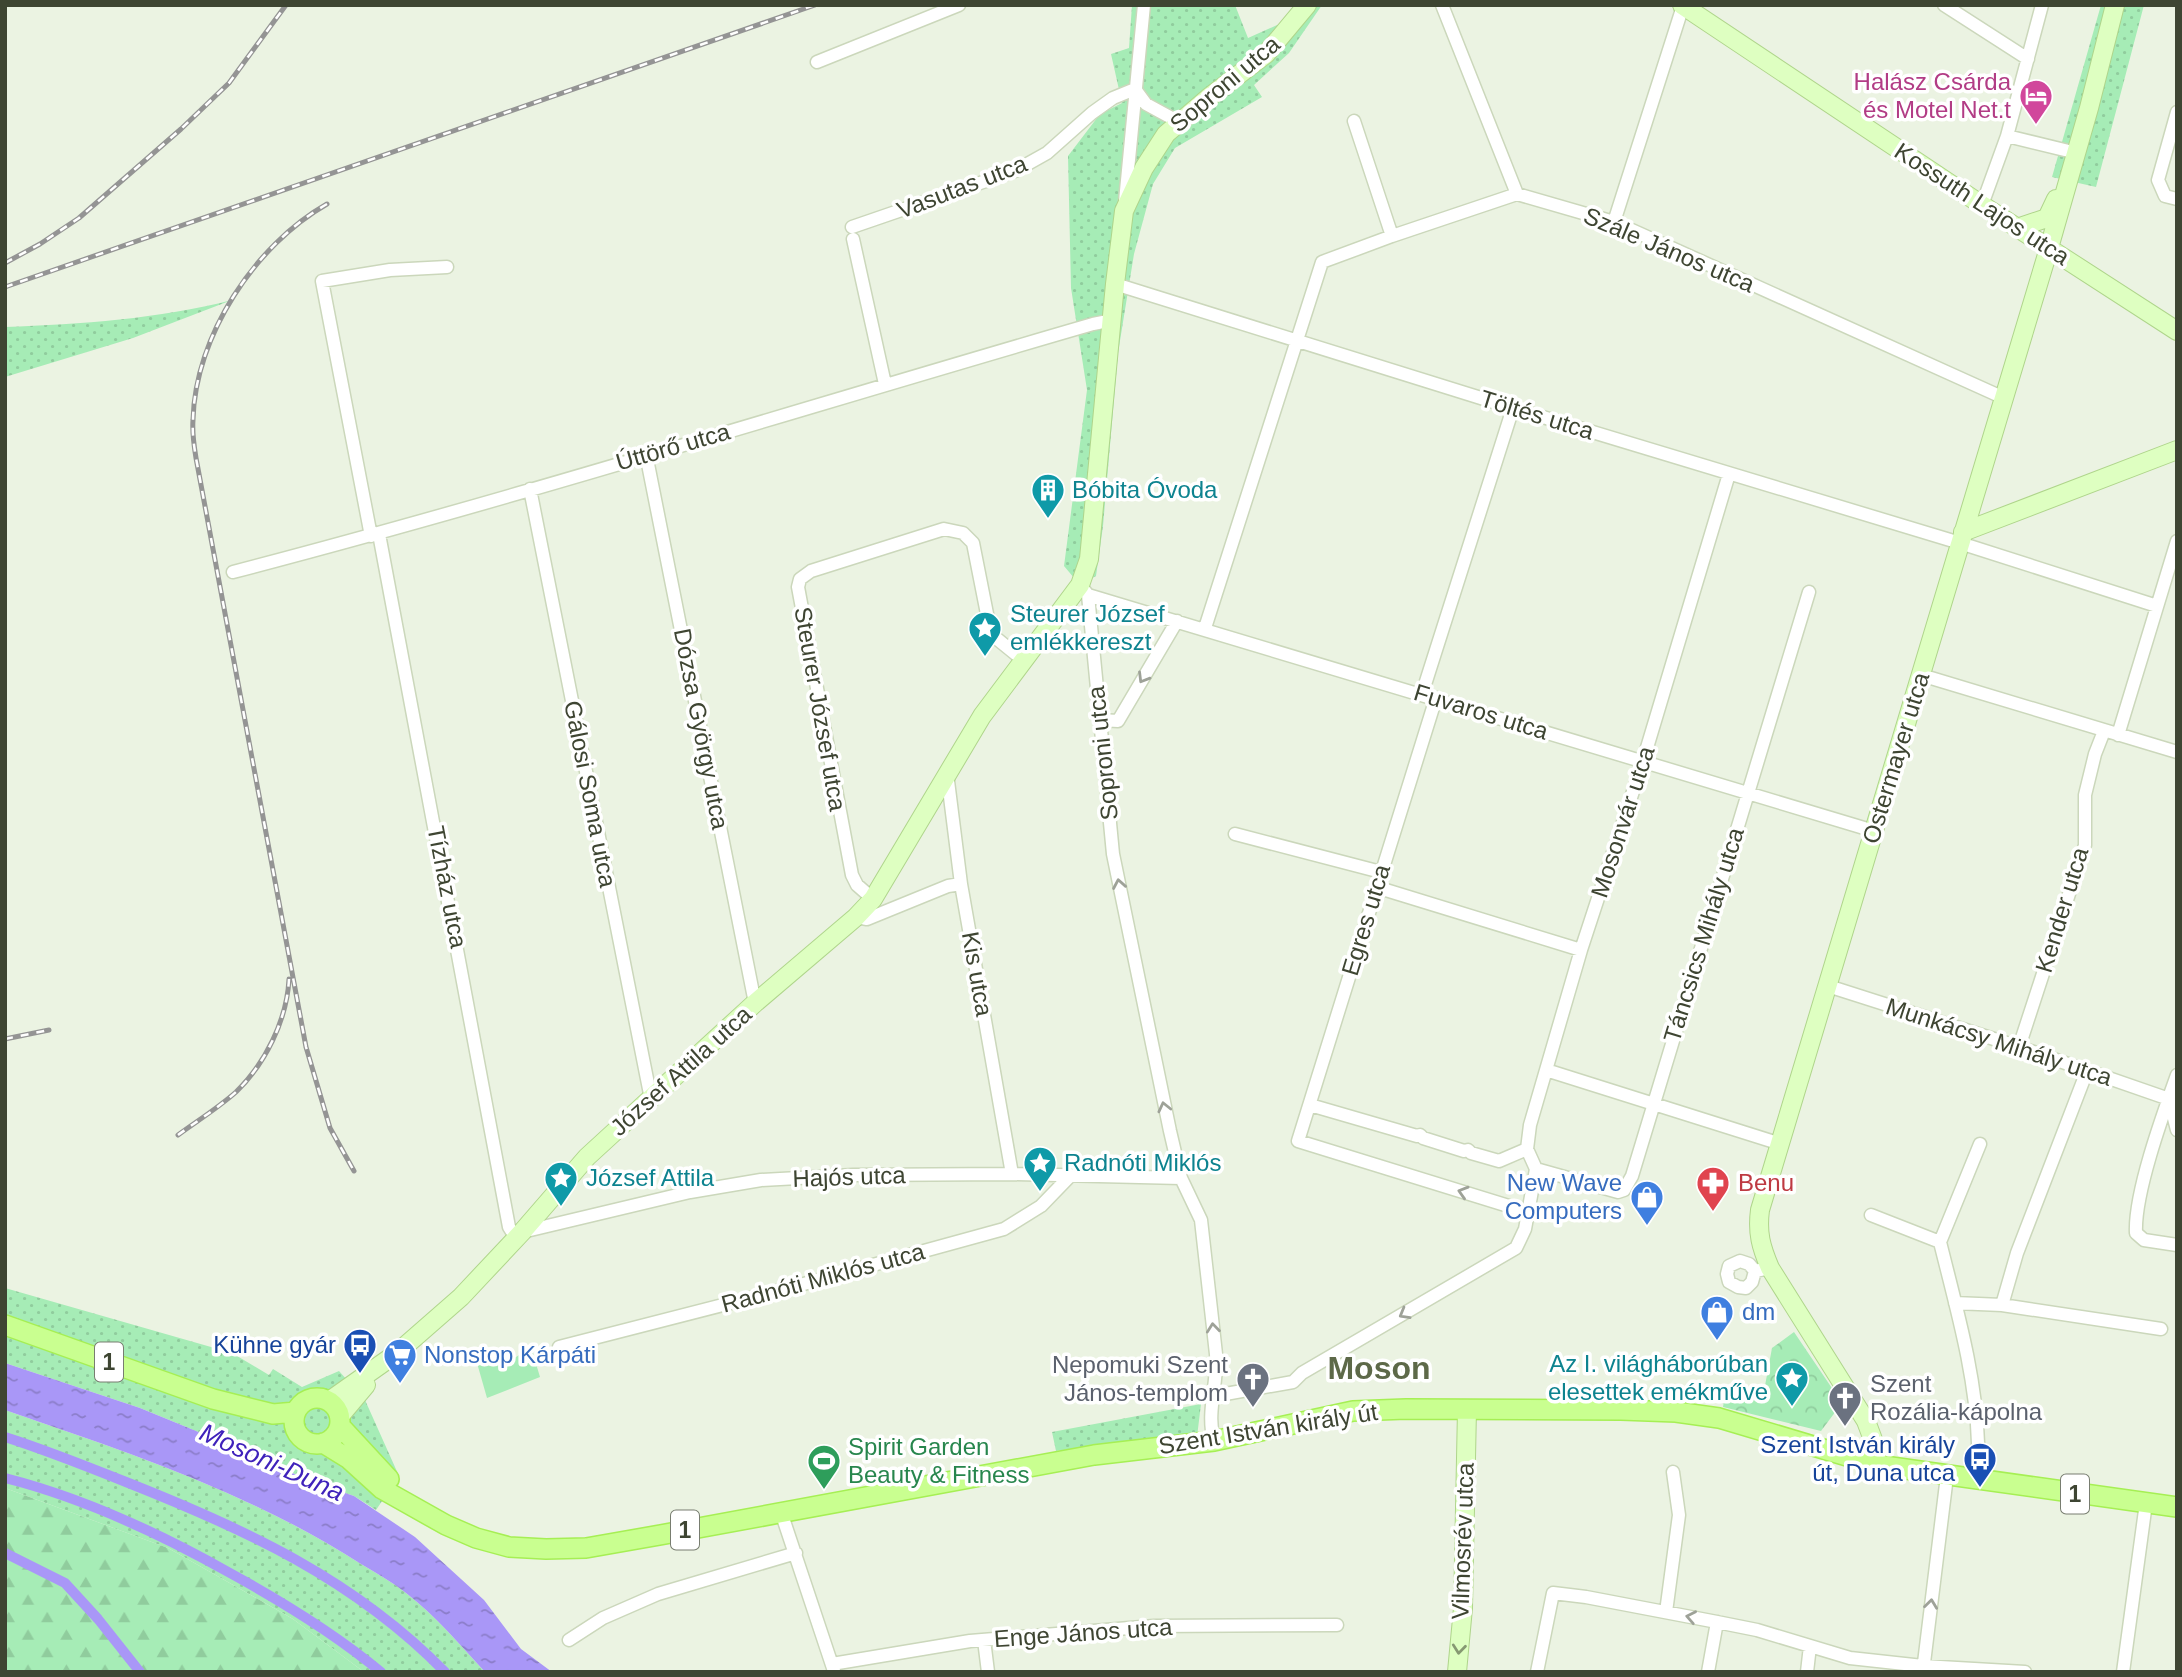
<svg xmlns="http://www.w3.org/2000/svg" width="2182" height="1677" viewBox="0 0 2182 1677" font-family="Helvetica,sans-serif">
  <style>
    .grass { fill: url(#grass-dots) }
    .forest { fill: url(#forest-firs) }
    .park { fill: url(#park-crowns) }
    .pitch { fill: #a6ecb6 }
    .water { fill: url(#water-ripples) }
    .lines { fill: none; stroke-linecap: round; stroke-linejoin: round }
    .canal { stroke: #a997f7; stroke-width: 10 }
    .street-casing { stroke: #cbd7bb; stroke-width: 15 }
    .secondary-casing { stroke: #afd58b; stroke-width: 20 }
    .primary-casing { stroke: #a6ef54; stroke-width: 22 }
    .street { stroke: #fff; stroke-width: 12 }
    .secondary { stroke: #deffc1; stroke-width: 18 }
    .primary { stroke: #c9ff90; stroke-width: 19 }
    .rail-casing { stroke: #949494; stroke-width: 5 }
    .rail { stroke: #fff; stroke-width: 2.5; stroke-dasharray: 8; stroke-linecap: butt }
    .oneway { stroke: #9ea298 }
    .oneway2 { stroke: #869972 }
    .labels { text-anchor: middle; stroke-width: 7; stroke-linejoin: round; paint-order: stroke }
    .shield { fill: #fff; stroke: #787d70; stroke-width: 2 }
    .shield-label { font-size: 23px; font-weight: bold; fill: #3e4532 }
    .hotel-label { font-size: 24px; fill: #b23c85; stroke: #fff; text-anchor: end }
    .street-label { font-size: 24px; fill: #3e4532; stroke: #fff }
    .culture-label { font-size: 24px; fill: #0d838f; stroke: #fff; text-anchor: start }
    .shop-label { font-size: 24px; fill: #366cbe; stroke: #fff; text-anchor: start }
    .health-label { font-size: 24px; fill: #be3a42; stroke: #fff; text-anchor: start }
    .transit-label { font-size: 24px; fill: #164399; stroke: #fff; text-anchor: end }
    .worship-label { font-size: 24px; fill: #5b616d; stroke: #fff; text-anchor: end }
    .leisure-label { font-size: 24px; fill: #27864d; stroke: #fff; text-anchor: start }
    .water-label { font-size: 26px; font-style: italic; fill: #3f22bb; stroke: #fff }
    .district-label { font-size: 32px; font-weight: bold; fill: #5d6948; stroke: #fff }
  </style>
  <defs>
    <pattern id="grass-dots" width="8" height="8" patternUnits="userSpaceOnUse" patternTransform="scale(1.75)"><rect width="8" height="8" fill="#a6ecb6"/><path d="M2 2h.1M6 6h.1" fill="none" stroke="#90cc9d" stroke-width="1.8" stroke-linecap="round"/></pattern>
    <pattern id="forest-firs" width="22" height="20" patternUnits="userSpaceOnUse" patternTransform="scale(1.75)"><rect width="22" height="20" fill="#a6ecb6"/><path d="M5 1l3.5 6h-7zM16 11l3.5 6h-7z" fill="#90cc9d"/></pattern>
    <pattern id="park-crowns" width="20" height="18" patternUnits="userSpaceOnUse" patternTransform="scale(1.75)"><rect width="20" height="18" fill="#a6ecb6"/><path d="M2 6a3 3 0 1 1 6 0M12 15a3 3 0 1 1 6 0" fill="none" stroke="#90cc9d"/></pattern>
    <pattern id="water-ripples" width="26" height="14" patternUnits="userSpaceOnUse" patternTransform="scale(1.75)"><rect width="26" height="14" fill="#a997f7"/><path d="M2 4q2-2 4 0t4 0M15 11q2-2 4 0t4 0" fill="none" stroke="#8b7dc9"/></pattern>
  </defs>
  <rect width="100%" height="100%" fill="#ebf3e2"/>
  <path class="grass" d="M1132,5H1235L1248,38L1286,21L1295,5H1322L1289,53L1254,85L1262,97L1175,148L1153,184L1134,254L1118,353L1103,526L1096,576L1080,585L1064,566L1087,390L1071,288L1068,156L1100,114L1122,103L1111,54L1129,48Z
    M2101,5H2144L2096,187L2052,177Z
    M232,300L133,338L5,377V327C82,324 158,319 232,300Z
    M5,1288L232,1353L269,1375L273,1369L302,1387L339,1371L365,1400L399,1476L376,1510L354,1496L310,1481L240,1449L140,1408L5,1363Z
    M1201,1404L1197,1437L1160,1438L1056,1451L1052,1432Z
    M5,1410C127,1452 253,1494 361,1564C376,1573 392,1582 406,1593C436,1616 460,1645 485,1672H364L293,1619L168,1548L5,1488Z"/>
  <path class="forest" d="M5,1488L168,1548L293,1619L364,1672H5Z"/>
  <path class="park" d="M1794,1332L1842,1403L1821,1431L1723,1407L1726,1388L1764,1391L1772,1348Z"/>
  <path class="pitch" d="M531,1347L540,1377L487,1398L477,1363L516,1357Z"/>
  <path class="water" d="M5,1363L140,1408L240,1449L310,1481L354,1496L415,1537L484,1600L521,1649L552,1672H485C460,1645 436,1616 406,1593C392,1582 376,1573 361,1564C253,1494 127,1452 5,1410Z"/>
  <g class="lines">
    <path class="canal" d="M5,1437C46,1450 86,1466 126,1482C245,1529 354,1579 445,1672
      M5,1478C84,1498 159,1533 230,1573C283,1602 334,1633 381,1672
      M5,1553L65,1583L98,1619L140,1672"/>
    <defs>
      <path id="street" d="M1442,5L1517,194
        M1944,5L2028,59
        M817,62L959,5
        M1135,89L1146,104L1179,122
        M2177,112L2158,180L2165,196L2177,199
        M1354,121L1392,236
        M2007,136L2077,153
        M1125,201L1144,5
        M1982,205L2007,136L2042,5
        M1614,222L1683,6
        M852,227L1015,171L1047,153L1092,113L1113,98L1135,89
        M853,239L885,384
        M1115,284L1513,408L1960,543L2157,606
        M646,454L755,1003
        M530,489L651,1099
        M379,534L509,1227L516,1238
        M371,536L322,281L390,270L447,267
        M233,572C521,497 806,407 1093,324L1113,320
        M1080,585L1088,595L1113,854L1170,1131L1181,1178L1201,1220L1216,1354C1218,1384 1206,1412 1214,1441
        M1088,595L1874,831
        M1205,628L1322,262L1392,236L1517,194L1614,222L2004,398
        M1921,675L2177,752
        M1422,694L1513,408
        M1436,698L1298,1141L1528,1212
        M1100,720L1118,721L1177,621
        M2118,735L2177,541
        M947,773L961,884L1012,1174
        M1235,834L1381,872
        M1376,887L1581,950
        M873,899L857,885L852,875L798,587L800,579L811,571L944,529L963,533L973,543L991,634L1023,660
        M856,917L867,919L948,886L961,884
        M1828,986L2019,1047L2169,1099
        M2019,1047L2085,845V795L2095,754L2104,731
        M1546,1070L1781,1144
        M2177,1075C2163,1114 2134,1194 2136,1233L2144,1240L2177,1245
        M2169,1099L2177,1130
        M1310,1105L1417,1136L1420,1135L1423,1138L1464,1151L1468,1150L1471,1153L1499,1161L1527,1149
        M1536,1169L1527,1149L1530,1125L1581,950L1643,761L1729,474
        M1536,1169L1618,1192L1624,1190L1632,1176L1809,592
        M1871,1215L1940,1242C1956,1307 1976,1375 1978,1443C1978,1455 1975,1468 1973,1480
        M522,1232L690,1192L761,1180L853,1175L1012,1174L1181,1178
        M1940,1242L1980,1144
        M1755,1271L1752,1282L1746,1288L1738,1287L1729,1282L1727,1274L1729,1266L1740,1261L1749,1264L1755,1271L1770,1268
        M1955,1303L2002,1305L2161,1329
        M2002,1305L2017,1253L2087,1071
        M559,1347L789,1288L1004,1229L1041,1206L1070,1176
        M1214,1396L1293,1382L1302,1373L1516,1248L1525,1229L1536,1169
        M781,1512L834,1671
        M1666,1612L1679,1515L1673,1472
        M569,1640L603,1618L658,1594L796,1553
        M984,1640L988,1672
        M832,1664L970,1641L1154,1626L1337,1625
        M1923,1671L1947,1476
        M1537,1672L1553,1593L1586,1597L1717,1622L1757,1630L1850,1658L1923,1666L2025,1672
        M1708,1672L1717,1622
        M1807,1672L1810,1646
        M2123,1672L2146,1503"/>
      <path id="secondary" d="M1682,5L1982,205L2177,331
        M2017,228L2047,218L2056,199
        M1963,532L2177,450
        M329,1401L397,1353L461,1297L522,1232L587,1157L755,1003L856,917L873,899L982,716L1080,585L1089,559L1115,284L1124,211L1144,168L1166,134L1208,98L1266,54L1307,5
        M340,1416L366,1385
        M1877,1465L1875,1445L1866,1421L1770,1268C1761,1247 1757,1233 1760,1210L2049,248L2089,108L2115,5
        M1457,1672L1463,1608L1467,1409"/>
      <path id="primary" d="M5,1325L213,1399L273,1414L296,1412
        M294 1421a23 23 0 1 1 46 0a23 23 0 1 1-46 0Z
        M340,1426L389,1479
        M323,1443L349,1459L382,1489L446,1525L476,1538L509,1547L546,1549L586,1548L660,1535L1094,1455L1214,1441L1353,1411L1406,1409L1621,1410L1676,1412L1719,1418L1877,1465L2177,1507"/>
    </defs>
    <use href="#street" class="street-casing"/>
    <use href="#secondary" class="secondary-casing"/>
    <use href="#primary" class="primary-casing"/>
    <use href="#street" class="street"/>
    <use href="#secondary" class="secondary"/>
    <use href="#primary" class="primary"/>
    <defs>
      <path id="rail" d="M327,204C255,245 195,336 193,420C192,433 194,446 196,458L306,1047L330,1128L354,1171
        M5,263L40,244L79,218L181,129L229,83L286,5
        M5,287L815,5
        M5,1039L49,1030
        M178,1135C197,1121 218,1108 236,1092C265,1064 287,1020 289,979"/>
    </defs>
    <use href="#rail" class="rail-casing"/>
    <use href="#rail" class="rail"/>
  </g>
  <defs><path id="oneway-chevron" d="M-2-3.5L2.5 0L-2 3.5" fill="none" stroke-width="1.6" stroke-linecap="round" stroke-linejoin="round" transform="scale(1.75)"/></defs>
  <g class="oneway">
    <use href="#oneway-chevron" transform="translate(1143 678) rotate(121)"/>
    <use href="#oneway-chevron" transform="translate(1119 884) rotate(-100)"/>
    <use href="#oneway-chevron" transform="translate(1164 1107) rotate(-103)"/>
    <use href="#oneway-chevron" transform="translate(1463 1192) rotate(-163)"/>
    <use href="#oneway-chevron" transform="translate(1404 1314) rotate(150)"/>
    <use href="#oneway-chevron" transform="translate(1213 1328) rotate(-96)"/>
    <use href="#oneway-chevron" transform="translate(1931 1604) rotate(-83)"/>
    <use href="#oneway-chevron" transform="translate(1691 1617) rotate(-169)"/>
  </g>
  <use class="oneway2" href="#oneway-chevron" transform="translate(1459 1649) rotate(96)"/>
  <defs>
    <symbol id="hotel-pin" viewBox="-11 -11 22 30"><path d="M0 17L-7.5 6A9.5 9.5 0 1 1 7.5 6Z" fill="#d1479c" stroke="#fff"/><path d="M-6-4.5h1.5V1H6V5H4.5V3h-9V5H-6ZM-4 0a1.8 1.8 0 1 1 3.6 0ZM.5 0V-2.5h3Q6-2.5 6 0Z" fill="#fff"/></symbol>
    <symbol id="building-pin" viewBox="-11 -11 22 30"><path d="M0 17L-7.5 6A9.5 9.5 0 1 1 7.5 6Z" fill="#0f9aa8" stroke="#fff"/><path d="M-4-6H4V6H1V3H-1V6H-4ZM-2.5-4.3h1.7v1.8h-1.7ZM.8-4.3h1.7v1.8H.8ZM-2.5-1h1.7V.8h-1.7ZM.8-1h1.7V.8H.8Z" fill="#fff"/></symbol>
    <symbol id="sight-pin" viewBox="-11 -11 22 30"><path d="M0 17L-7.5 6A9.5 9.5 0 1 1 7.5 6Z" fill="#0f9aa8" stroke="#fff"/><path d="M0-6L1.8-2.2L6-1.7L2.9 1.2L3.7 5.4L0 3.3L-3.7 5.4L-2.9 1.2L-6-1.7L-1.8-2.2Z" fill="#fff"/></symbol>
    <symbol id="pharmacy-pin" viewBox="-11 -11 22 30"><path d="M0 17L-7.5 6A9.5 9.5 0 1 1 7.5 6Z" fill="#e0444e" stroke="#fff"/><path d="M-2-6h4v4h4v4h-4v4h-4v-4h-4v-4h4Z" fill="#fff"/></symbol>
    <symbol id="shop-pin" viewBox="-11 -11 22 30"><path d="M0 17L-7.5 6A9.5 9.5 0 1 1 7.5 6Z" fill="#3f7fe0" stroke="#fff"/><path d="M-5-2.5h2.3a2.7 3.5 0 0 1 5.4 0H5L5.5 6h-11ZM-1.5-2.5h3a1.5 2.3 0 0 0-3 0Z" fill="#fff"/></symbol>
    <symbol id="bus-pin" viewBox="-11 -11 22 30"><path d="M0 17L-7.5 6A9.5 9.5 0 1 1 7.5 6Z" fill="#1a4fb4" stroke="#fff"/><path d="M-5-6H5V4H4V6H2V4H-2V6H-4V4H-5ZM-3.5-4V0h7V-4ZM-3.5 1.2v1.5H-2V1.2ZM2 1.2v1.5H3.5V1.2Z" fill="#fff"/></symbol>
    <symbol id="supermarket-pin" viewBox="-11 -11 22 30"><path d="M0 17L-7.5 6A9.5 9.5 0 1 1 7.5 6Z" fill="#3f7fe0" stroke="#fff"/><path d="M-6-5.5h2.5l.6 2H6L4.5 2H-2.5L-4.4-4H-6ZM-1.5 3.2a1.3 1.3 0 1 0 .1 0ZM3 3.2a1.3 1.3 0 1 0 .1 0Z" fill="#fff"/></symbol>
    <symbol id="church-pin" viewBox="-11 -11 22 30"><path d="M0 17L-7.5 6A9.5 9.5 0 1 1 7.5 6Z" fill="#6b7280" stroke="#fff"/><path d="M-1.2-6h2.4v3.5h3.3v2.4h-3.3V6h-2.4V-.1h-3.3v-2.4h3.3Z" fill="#fff"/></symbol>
    <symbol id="stadium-pin" viewBox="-11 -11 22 30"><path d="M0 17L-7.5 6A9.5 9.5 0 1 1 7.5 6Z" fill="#2e9e5b" stroke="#fff"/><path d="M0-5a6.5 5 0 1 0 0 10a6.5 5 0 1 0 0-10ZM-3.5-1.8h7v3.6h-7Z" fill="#fff"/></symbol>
  </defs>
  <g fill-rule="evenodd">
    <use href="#hotel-pin" x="2017" y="77" width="38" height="52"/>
    <use href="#building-pin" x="1029" y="471" width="38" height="52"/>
    <use href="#sight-pin" x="966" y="609" width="38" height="52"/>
    <use href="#sight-pin" x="1021" y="1144" width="38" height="52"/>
    <use href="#sight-pin" x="542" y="1159" width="38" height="52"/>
    <use href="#pharmacy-pin" x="1694" y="1164" width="38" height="52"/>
    <use href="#shop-pin" x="1628" y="1178" width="38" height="52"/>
    <use href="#shop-pin" x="1698" y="1293" width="38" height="52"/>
    <use href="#bus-pin" x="341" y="1326" width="38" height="52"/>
    <use href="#supermarket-pin" x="381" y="1336" width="38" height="52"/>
    <use href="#sight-pin" x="1773" y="1359" width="38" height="52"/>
    <use href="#church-pin" x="1234" y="1360" width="38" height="52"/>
    <use href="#church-pin" x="1826" y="1379" width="38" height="52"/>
    <use href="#bus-pin" x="1961" y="1440" width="38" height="52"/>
    <use href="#stadium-pin" x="805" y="1442" width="38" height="52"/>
  </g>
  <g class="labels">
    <g class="shield">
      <rect x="95" y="1342.5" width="28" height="39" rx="5"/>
      <rect x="2061" y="1474.5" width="28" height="39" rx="5"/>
      <rect x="671" y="1510.5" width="28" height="39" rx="5"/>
    </g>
    <g class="shield-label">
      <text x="109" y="1370">1</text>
      <text x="2075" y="1502">1</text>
      <text x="685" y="1538">1</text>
    </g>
    <g class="hotel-label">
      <text x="2011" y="90">Halász Csárda<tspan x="2011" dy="28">és Motel Net.t</tspan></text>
    </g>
    <g class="street-label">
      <text transform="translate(1225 84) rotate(-40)" y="8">Soproni utca</text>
      <text transform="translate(962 187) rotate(-21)" y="8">Vasutas utca</text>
      <text transform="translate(1982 204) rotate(33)" y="8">Kossuth Lajos utca</text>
      <text transform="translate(1669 250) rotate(23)" y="8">Szále János utca</text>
      <text transform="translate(1537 415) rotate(17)" y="8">Töltés utca</text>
      <text transform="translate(673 447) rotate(-16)" y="8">Úttörő utca</text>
      <text transform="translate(820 709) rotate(80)" y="8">Steurer József utca</text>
      <text transform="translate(1481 712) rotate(17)" y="8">Fuvaros utca</text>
      <text transform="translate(701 729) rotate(79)" y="8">Dózsa György utca</text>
      <text transform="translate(1103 753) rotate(-96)" y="8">Soproni utca</text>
      <text transform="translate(1896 758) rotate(-73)" y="8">Ostermayer utca</text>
      <text transform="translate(590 794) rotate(79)" y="8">Gálosi Soma utca</text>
      <text transform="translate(1623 822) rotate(-72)" y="8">Mosonvár utca</text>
      <text transform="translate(447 887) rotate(79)" y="8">Tízház utca</text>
      <text transform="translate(2062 910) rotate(-73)" y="8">Kender utca</text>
      <text transform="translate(1366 920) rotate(-73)" y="8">Egres utca</text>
      <text transform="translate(1704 935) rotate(-73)" y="8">Táncsics Mihály utca</text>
      <text transform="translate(977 974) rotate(80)" y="8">Kis utca</text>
      <text transform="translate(1999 1042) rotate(18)" y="8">Munkácsy Mihály utca</text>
      <text transform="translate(681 1071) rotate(-42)" y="8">József Attila utca</text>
      <text transform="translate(849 1177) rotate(-2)" y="8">Hajós utca</text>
      <text transform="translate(823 1278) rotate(-15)" y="8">Radnóti Miklós utca</text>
      <text transform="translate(1268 1429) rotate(-9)" y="8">Szent István király út</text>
      <text transform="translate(1463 1541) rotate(-88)" y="8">Vilmosrév utca</text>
      <text transform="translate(1083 1633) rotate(-4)" y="8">Enge János utca</text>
    </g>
    <g class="culture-label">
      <text x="1072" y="498">Bóbita Óvoda</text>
      <text x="1010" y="622">Steurer József<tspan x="1010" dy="28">emlékkereszt</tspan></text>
      <text x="1064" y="1171">Radnóti Miklós</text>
      <text x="586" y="1186">József Attila</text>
      <text x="1768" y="1372" text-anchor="end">Az I. világháborúban<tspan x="1768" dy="28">elesettek emékműve</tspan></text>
    </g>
    <g class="shop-label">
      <text x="1622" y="1191" text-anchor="end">New Wave<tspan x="1622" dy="28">Computers</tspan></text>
      <text x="1742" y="1320">dm</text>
      <text x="424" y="1363">Nonstop Kárpáti</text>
    </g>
    <g class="health-label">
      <text x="1738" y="1191">Benu</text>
    </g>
    <g class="transit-label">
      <text x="336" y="1353">Kühne gyár</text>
      <text x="1955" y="1453">Szent István király<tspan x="1955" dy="28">út, Duna utca</tspan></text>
    </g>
    <g class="worship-label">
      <text x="1228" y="1373">Nepomuki Szent<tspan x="1228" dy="28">János-templom</tspan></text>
      <text x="1870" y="1392" text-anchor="start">Szent<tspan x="1870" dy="28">Rozália-kápolna</tspan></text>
    </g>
    <g class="leisure-label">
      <text x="848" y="1455">Spirit Garden<tspan x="848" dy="28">Beauty &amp; Fitness</tspan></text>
    </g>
    <g class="water-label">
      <text transform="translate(272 1462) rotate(24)" y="9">Mosoni-Duna</text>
    </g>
    <g class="district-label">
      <text x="1379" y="1379">Moson</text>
    </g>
  </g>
  <rect width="2182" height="1677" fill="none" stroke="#3e4532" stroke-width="14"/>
</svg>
